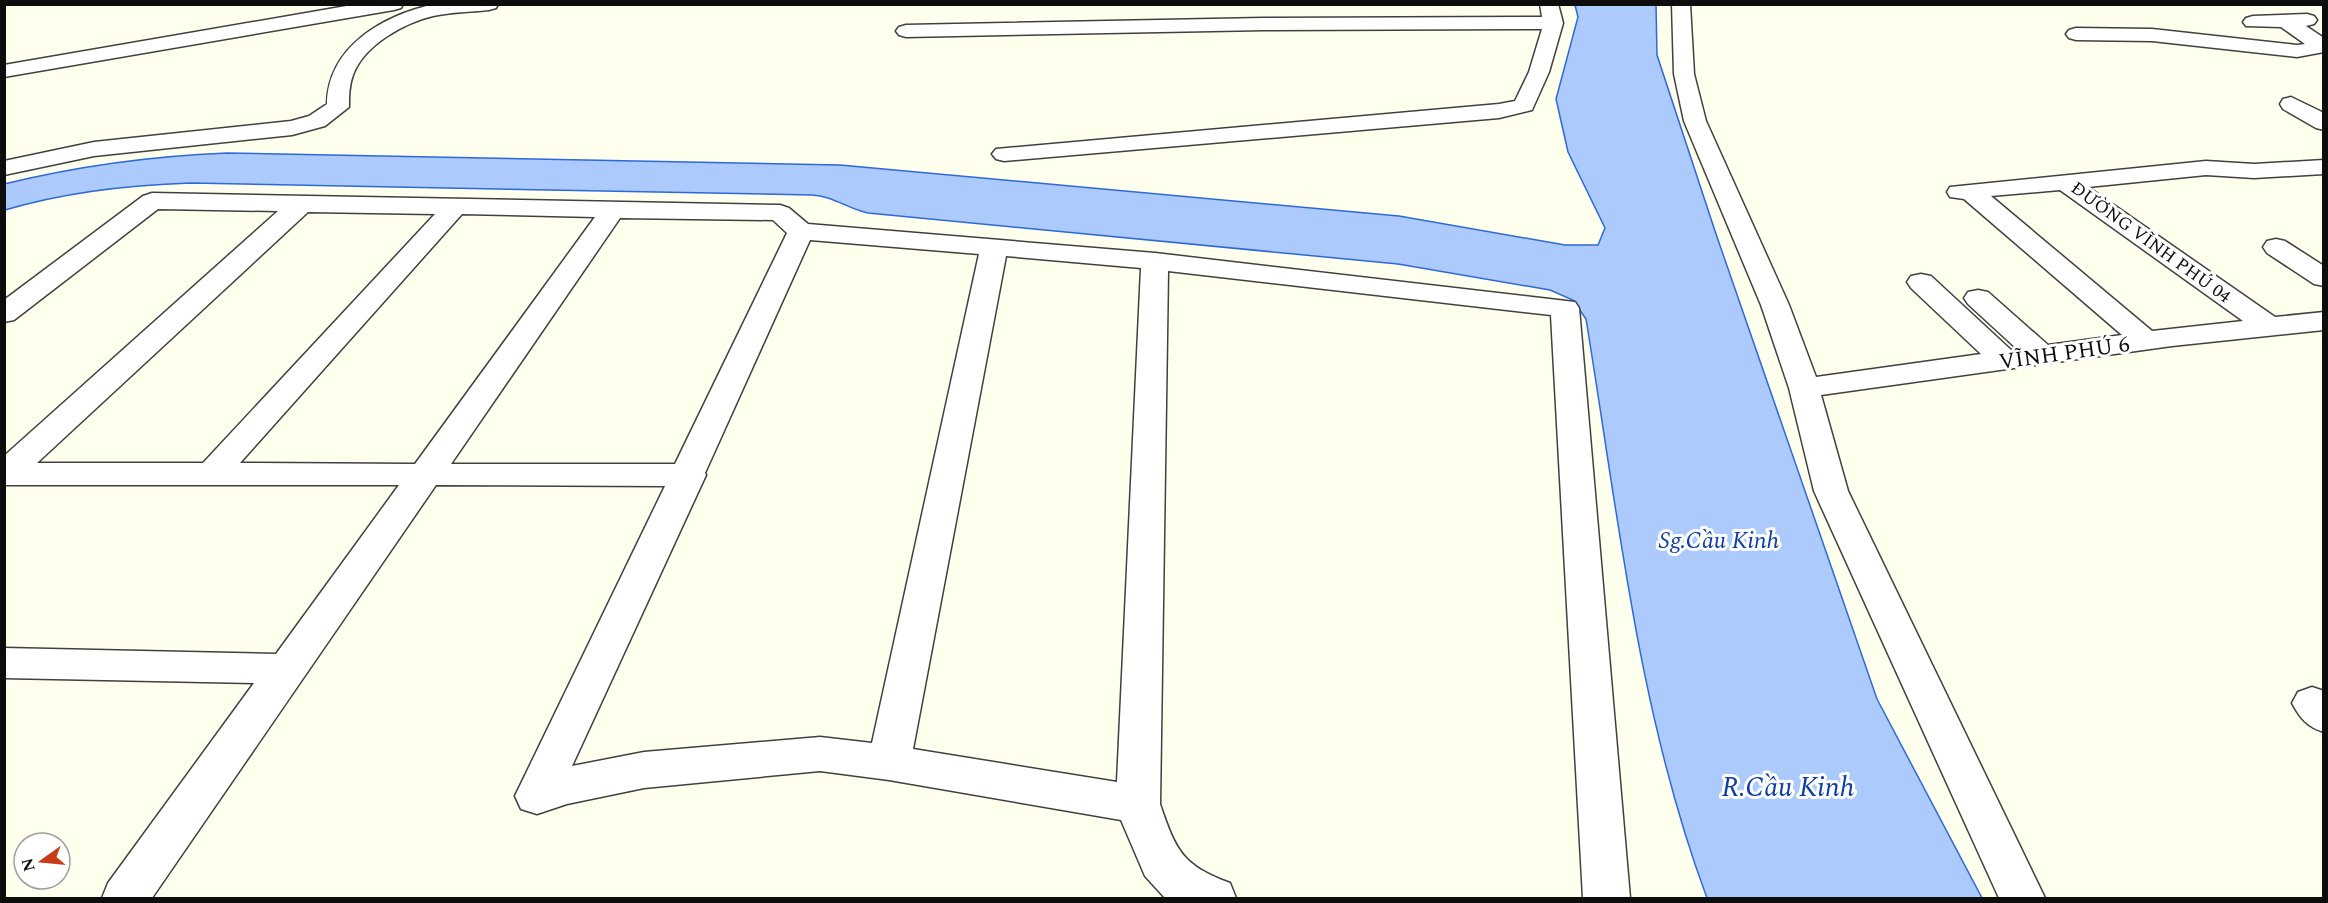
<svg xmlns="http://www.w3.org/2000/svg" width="2328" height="903" viewBox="0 0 2328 903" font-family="Spectral,serif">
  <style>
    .water { fill: #accafb; stroke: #2d69d8; stroke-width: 1.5 }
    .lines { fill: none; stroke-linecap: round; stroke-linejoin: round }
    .minor-casing { stroke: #404040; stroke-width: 3 }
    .minor { fill: #fff; fill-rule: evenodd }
    .labels { text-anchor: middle; stroke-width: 6; stroke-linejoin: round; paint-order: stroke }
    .far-street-label { font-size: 18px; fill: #0d0d0d; stroke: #fff }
    .street-label { font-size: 22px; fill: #0d0d0d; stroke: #fff }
    .water-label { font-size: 24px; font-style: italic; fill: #0c3da8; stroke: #fff }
    .near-water-label { font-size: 28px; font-style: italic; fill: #0c3da8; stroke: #fff }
  </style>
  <rect width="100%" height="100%" fill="#feffec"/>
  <path class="water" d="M1575,5H1656L1657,55L1716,234L1877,699L1982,898H1707C1638,713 1618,513 1586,319L1573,300L1550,290L1398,264L868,213C848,209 833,196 812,195L191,183C127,185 66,192 5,210L4,184C78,166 152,156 227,153L840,165L1399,216L1565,245H1598L1605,228L1568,152L1556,99L1578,17Z"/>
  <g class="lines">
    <defs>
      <path id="minor" d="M358,4H403L401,8L394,10L4,77V65Z
        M435,4H498L496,8L489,10C471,12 452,12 433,16C404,23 364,45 353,75C349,86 349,96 349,107L325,126L292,135L94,156L4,175V161L94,142L291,121L309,116L327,104C328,46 384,15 435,4Z
        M1540,4H1558L1563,23L1549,72L1532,110L1499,118L1004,161L996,159L992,154L996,149L1499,104L1515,101L1529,72L1542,29L1264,30L906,37L899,35L896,31L899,27L906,25L1264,18L1542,17Z
        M1672,4H1690L1694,74L1706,121L1789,305L1816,377L1981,354L1911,288L1907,282L1911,276L1921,274L1931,276L2011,350L2017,349L1968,304L1964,298L1968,292L1978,290L1988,292L2048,345L2122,335L1964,199L1950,197L1947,192L1950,187L2206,161L2254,164L2324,160V174L2254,178L2206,175L2088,187L2275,317L2324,312V330L2172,346L1821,395L1848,491L2045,898H1999L1814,491L1789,388L1761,305L1684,121L1674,74ZM2060,190L2243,321L2152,331L1991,196Z
        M2307,14L2314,16L2317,20L2314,24L2306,26L2324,38V52L2297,57L2152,41L2076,40L2069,38L2066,34L2069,30L2076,28L2152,29L2297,45L2305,44L2281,27L2246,26L2243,22L2246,18L2253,16Z
        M2291,97L2324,113V130L2316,128L2283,109L2280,104L2283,99Z
        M152,193L780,205L789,208L808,224L1155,253L1575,302L1579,308L1630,898H1583L1551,315L1168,271L1160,804C1176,851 1182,865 1230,883L1236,898H1165L1145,876L1121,820L889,780L820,771L644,788L567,804L537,814L521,809L515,796L665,486L436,485L152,898H102L108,883L254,683L4,678V648L276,654L399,485H4V456L278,211L158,209L14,320L4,322V300L143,196ZM308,212L435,214L203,463H37ZM462,214L595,217L415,464L240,463ZM620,218L773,220L787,233L675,464H451ZM810,240L979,254L872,743L820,737L644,752L572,766L706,475L705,473ZM1006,256L1141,268L1117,782L913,749Z
        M2276,239L2285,241L2324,266V286L2314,284L2267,253L2263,247L2267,241Z
        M2312,687L2324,691V732C2307,727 2300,718 2292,703L2298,692Z"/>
    </defs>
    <use href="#minor" class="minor-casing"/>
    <use href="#minor" class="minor"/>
  </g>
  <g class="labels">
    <g class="far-street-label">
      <text transform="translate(2151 242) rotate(36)" y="6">ĐƯỜNG VĨNH PHÚ 04</text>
    </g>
    <g class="street-label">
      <text transform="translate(2064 352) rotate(-8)" y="8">VĨNH PHÚ 6</text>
    </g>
    <g class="water-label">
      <text x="1719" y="548">Sg.Cầu Kinh</text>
    </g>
    <g class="near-water-label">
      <text x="1788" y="796">R.Cầu Kinh</text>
    </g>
  </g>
  <rect width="2328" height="903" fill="none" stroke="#0d0d0d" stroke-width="12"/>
  <g transform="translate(42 861) rotate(255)"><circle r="28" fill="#ffffff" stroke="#9e9e9e" stroke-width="1.5"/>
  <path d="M0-4.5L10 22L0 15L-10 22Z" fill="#c83c19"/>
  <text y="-9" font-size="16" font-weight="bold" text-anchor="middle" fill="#0d0d0d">N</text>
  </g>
</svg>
